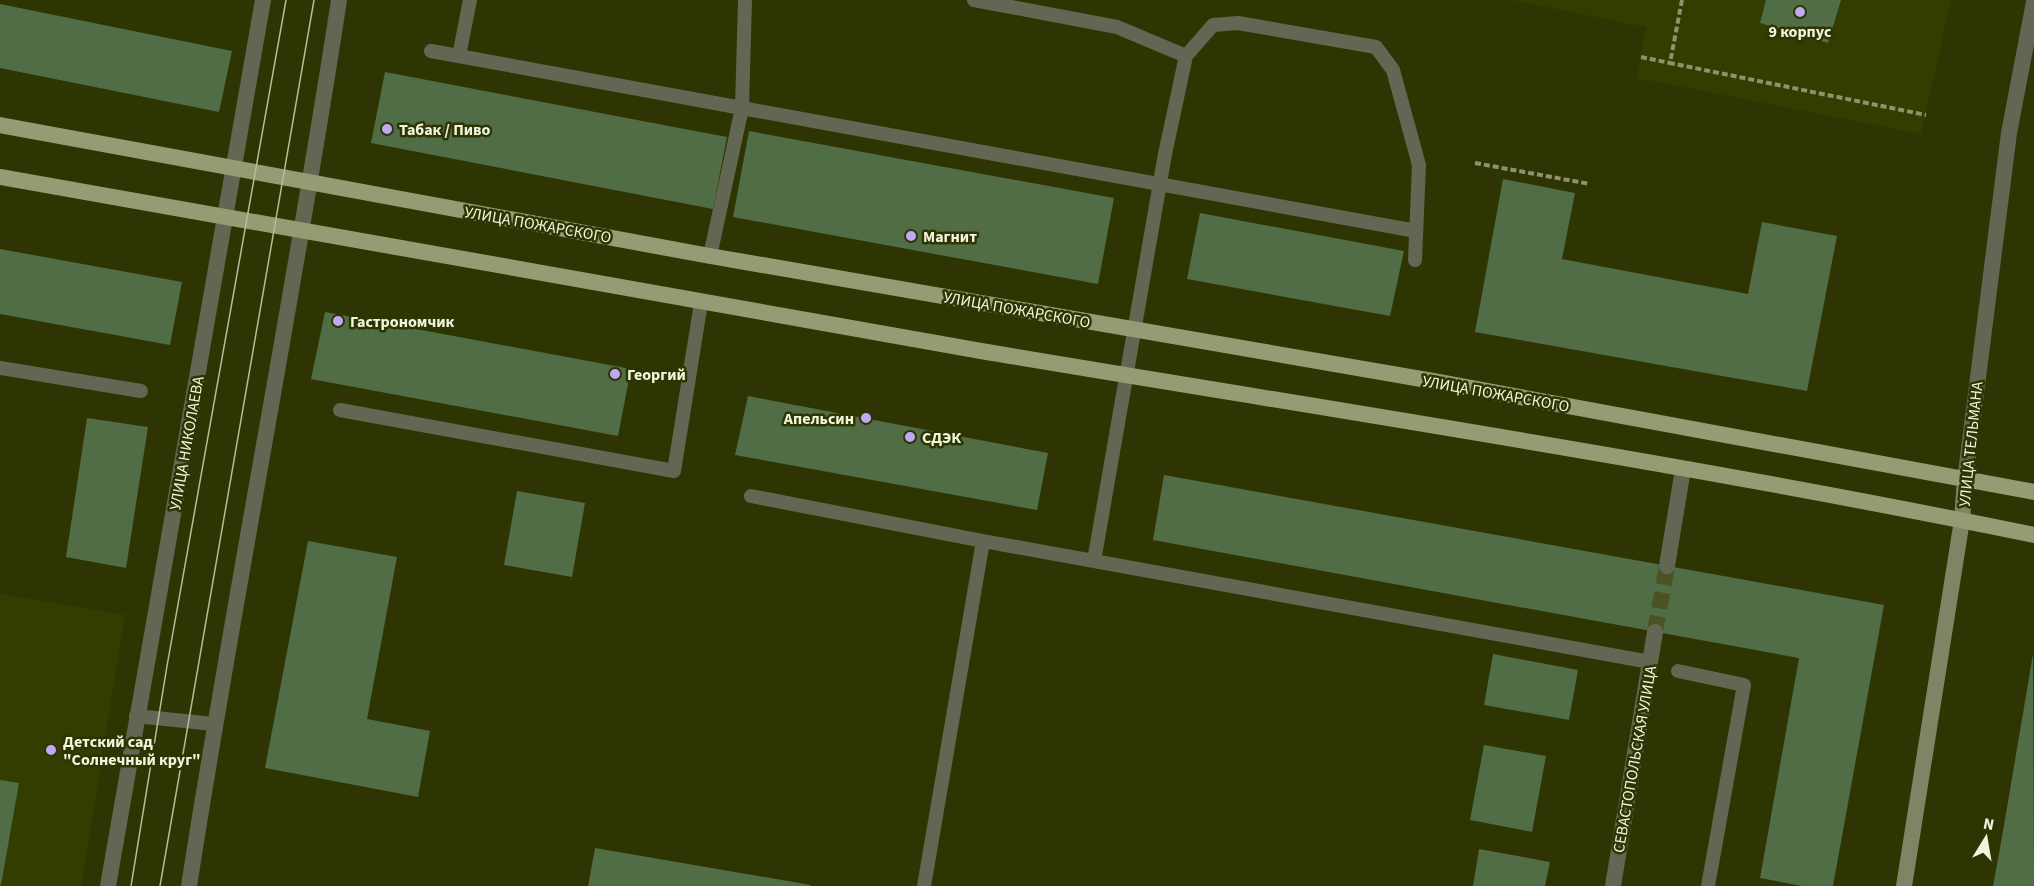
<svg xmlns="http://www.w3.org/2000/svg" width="2034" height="886" viewBox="0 0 2034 886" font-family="'Source Sans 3',sans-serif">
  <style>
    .built { fill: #343d00 }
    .building { fill: #506d46 }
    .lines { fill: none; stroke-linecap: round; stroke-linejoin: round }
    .minor-tunnel { stroke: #4b5224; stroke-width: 16; stroke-dasharray: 16 8; stroke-linecap: butt }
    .path { stroke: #8d936d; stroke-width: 4; stroke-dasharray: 6 3; stroke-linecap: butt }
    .service { stroke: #626753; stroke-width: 14 }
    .minor { stroke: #626753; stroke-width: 16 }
    .tertiary { stroke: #626753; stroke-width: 16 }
    .secondary { stroke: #7e8565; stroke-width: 16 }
    .primary { stroke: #939c72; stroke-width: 16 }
    .tram { stroke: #b6bd9b; stroke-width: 1.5 }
    .poi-dot { fill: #c0a8f4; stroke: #2e3503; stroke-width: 2 }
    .labels { text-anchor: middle; stroke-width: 5; stroke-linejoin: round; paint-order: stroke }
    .poi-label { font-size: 16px; font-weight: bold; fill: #f0f6dc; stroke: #2e3503; text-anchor: start }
    .street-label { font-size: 16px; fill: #f0f6dc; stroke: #2e3503 }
  </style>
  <rect width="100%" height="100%" fill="#2e3503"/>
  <path class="built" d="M1511,0H1951L1921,134L1637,78L1646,27Z
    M0,594L125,615L81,886H0Z"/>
  <path class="building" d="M1766,0H1841L1828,43L1760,23Z
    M0,4L232,51L219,112L0,68Z
    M385,72L727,137L713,209L371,143Z
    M749,131L1114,198L1098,284L733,217Z
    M1503,179L1575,193L1562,259L1748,294L1762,222L1837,236L1807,391L1475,332Z
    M1200,213L1404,251L1390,316L1187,279Z
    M0,249L182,282L170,345L0,314Z
    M325,312L631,369L618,436L311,379Z
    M748,396L1048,453L1037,510L735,455Z
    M87,418L148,427L126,568L66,557Z
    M1164,475L1884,605L1833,886H1802L1760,878L1799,658L1153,540Z
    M517,491L585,503L572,577L504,565Z
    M308,541L397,557L367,719L430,731L418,797L265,768Z
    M1493,654L1578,670L1569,720L1484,705Z
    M2033,654L2034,886H1993L2002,837Z
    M1484,745L1546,756L1532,832L1470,820Z
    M0,780L19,783L1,885H0Z
    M595,848L811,885V886H588Z
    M1479,849L1550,862L1545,886H1473Z"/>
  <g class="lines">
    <path class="minor-tunnel" d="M1655,632L1667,566"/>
    <path class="path" d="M1682,0L1670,63L1926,115
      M1641,57L1670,63
      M1475,163L1590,184"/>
    <path class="service" d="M745,0L742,108L1416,231
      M974,0L1117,27L1186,56
      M431,51L742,108L710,256
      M459,56L470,0
      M0,368L141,391
      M340,410L674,471L701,303
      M751,496L983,541L1650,662
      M1094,561L1165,154L1186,56L1213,25L1238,23L1376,47L1393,70L1419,165L1415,260
      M1678,671L1744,685L1708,886
      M136,716L214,724
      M924,886L983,541"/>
    <path class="minor" d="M1667,566L1683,469
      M1613,886L1655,632"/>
    <path class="tertiary" d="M1965,480L2009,133L2034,2
      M108,886L263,0
      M189,886C235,590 294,296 339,0"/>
    <path class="secondary" d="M1904,886L1962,520L1965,480"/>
    <path class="primary" d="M0,125L710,256L1433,381L2034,492
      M0,177C327,232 654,295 981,351C1332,410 1685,463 2034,535"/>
    <path class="tram" d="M131,886L167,666L286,0
      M160,886L314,0"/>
  </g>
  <g class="poi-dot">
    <circle cx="1800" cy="12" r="6"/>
    <circle cx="387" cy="129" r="6"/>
    <circle cx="911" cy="236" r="6"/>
    <circle cx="338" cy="321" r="6"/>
    <circle cx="615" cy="374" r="6"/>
    <circle cx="866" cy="418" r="6"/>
    <circle cx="910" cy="437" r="6"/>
    <circle cx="51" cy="750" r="6"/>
  </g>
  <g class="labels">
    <g class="poi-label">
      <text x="1800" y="37" text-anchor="middle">9 корпус</text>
      <text x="399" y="135">Табак / Пиво</text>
      <text x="923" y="242">Магнит</text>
      <text x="350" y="327">Гастрономчик</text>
      <text x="627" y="380">Георгий</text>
      <text x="854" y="424" text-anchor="end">Апельсин</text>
      <text x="922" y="443">СДЭК</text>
      <text x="63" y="747">Детский сад<tspan x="63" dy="18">"Солнечный круг"</tspan></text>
    </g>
    <g class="street-label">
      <text transform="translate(538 224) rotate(10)" y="6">УЛИЦА ПОЖАРСКОГО</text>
      <text transform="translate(1017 309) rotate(10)" y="6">УЛИЦА ПОЖАРСКОГО</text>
      <text transform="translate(1496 393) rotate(10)" y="6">УЛИЦА ПОЖАРСКОГО</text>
      <text transform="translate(186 443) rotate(-80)" y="6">УЛИЦА НИКОЛАЕВА</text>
      <text transform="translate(1970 444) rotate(-84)" y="6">УЛИЦА ТЕЛЬМАНА</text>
      <text transform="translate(1634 759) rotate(-80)" y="6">СЕВАСТОПОЛЬСКАЯ УЛИЦА</text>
    </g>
  </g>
  <g transform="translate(1986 838) rotate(11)" stroke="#2e3503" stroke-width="4.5" paint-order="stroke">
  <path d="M0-4.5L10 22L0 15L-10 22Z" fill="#f0f6dc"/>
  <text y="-9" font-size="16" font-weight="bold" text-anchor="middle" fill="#f0f6dc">N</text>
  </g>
</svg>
